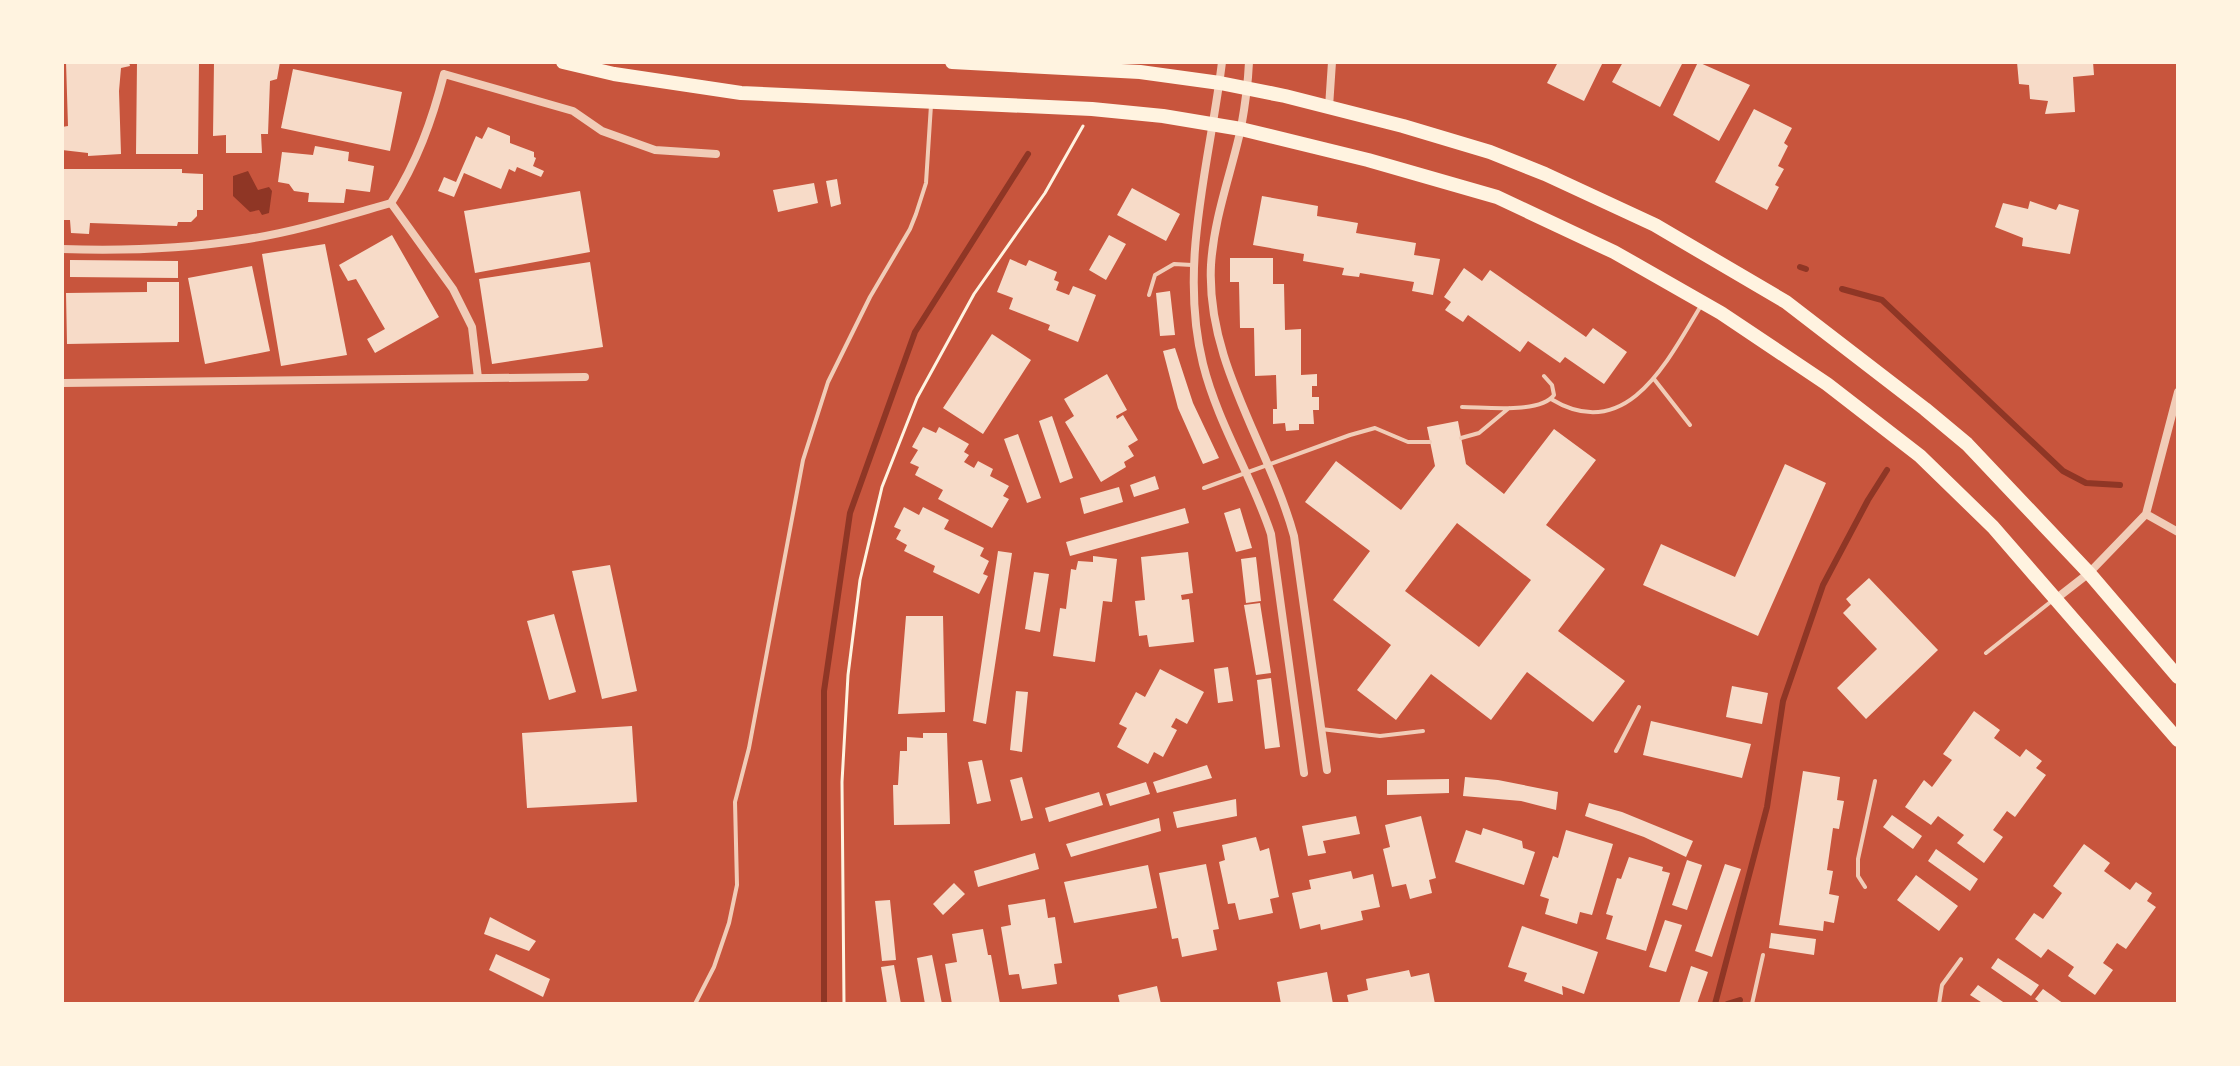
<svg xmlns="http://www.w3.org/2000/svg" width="2240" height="1066" viewBox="0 0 2240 1066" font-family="Manrope,sans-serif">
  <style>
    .water { fill: #8f3625 }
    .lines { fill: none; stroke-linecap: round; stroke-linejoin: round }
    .stream { stroke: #8f3625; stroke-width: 6 }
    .building { fill: #f7dbc8; fill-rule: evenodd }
    .path { stroke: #fff3e0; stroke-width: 3 }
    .service { stroke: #f1ccb7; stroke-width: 4 }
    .minor { stroke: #f1ccb7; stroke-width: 8 }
    .primary { stroke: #fff3e0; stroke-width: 14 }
  </style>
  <rect width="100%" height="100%" fill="#c8553d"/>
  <path class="water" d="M248,171L258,190L269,187L272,191L269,213L262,215L259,210L250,212L233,196V176Z"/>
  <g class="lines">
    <path class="stream" d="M1800,267L1806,269
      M1842,289L1882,300L2063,471L2086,483L2120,485
      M824,1004V691L850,513L915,332L1028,154
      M1715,1004L1767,807L1783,701L1823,585L1868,500L1887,470
      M1727,1004L1740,1000"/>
  </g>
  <path class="building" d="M66,62H129L130,66L121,68L119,91L121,154L88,156V153L62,150V127L68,126Z
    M137,62H199L198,154H136Z
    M214,62H280L277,79L270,81L268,134H261L262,153H226V135L213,136Z
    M1558,62H1603L1584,101L1547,83Z
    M1623,62H1683L1660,107L1612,82Z
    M1698,62L1750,85L1719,141L1673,115Z
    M2017,62H2093L2094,75L2073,77L2075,112L2045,114L2048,101L2030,99L2029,85L2019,84Z
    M293,69L402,92L390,151L281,128Z
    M1754,109L1792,128L1784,143L1788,146L1778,166L1784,169L1775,185L1779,187L1767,210L1715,182Z
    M488,127L510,136V143L534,152V157L536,158L533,166L544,171L541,177L517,167L515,172L509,169L501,189L464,173L454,197L438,191L444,177L456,182L476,136L482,139Z
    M315,146L349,152L348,161L374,166L370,192L346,189L344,203L308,202L309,193L294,191L289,184L278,182L282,152L313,155Z
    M62,169H182V173L203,174V210H197V216L191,222H178L177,226L90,223L89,234L71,233L70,220H62Z
    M837,179L841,204L831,207L826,181Z
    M814,183L818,203L778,212L773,190Z
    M1132,188L1180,214L1166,241L1117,215Z
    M580,191L590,252L475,273L464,211Z
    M1262,196L1318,206L1317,216L1358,223L1356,233L1416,243L1414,255L1440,259L1433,295L1412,291L1414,282L1360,273L1359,277L1342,275L1344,268L1303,261L1304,254L1253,245Z
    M2030,201L2056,210L2059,204L2079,210L2070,254L2022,246L2023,238L1995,227L2003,203L2028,209Z
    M392,235L439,317L375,353L367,339L385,329L356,279L348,281L339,265Z
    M1109,235L1126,244L1106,280L1089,270Z
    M325,244L347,355L281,366L262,254Z
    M1230,258H1273V284H1284L1285,330L1301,329V375L1317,374V386H1312V397H1319V410H1313L1314,424H1299V430L1286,431L1285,423L1273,424V409H1277L1276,375L1255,376L1254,328H1240L1239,282H1230Z
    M1010,259L1026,266L1029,260L1057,272L1054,280L1059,282L1056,290L1069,295L1073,286L1096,295L1078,342L1048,330L1050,325L1009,309L1013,298L997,292Z
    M70,260L178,261V278L70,277Z
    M590,262L603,347L492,364L479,279Z
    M252,266L270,351L205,364L188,278Z
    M1464,268L1482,281L1490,270L1586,337L1593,328L1627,352L1604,384L1565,357L1560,363L1528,341L1520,352L1468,315L1463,322L1445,310L1451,302L1444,297Z
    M147,282H179V342L67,344L66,293L147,292Z
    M1170,291L1175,335L1160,336L1156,293Z
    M992,334L1031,360L983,434L943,408Z
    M1175,348L1193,403L1219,458L1203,464L1178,408L1163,351Z
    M1107,374L1127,410L1116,416L1117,419L1123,415L1138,440L1128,446L1134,456L1124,462L1126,467L1101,482L1065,422L1074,416L1064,399Z
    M1052,416L1073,478L1060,483L1039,421Z
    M1458,421L1466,464L1504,494L1554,429L1596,460L1546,525L1605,569L1558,631L1625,681L1593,722L1527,672L1491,720L1431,674L1396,720L1357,690L1391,645L1333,600L1370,551L1305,502L1336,461L1401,510L1435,466L1427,427ZM1457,523L1531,580L1479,647L1405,591Z
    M923,427L936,433L939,427L969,444L964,452L969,455L964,462L974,468L978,461L993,469L990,476L1009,486L1003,496L1009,499L992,528L938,499L943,490L915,475L919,467L910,463L918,450L912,447Z
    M1018,434L1041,498L1027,503L1004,439Z
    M1785,464L1826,483L1758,636L1643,585L1661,544L1735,577Z
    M1155,476L1159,489L1134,497L1130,485Z
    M1119,487L1123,502L1084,514L1080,498Z
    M904,507L919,515L923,507L949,520L944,529L984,548L980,556L989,561L983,574L988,576L979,594L933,572L935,566L904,551L907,545L896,539L901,530L894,527Z
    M1185,508L1189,523L1070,556L1066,542Z
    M1240,508L1252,548L1236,552L1224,513Z
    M998,551L1012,553L986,724L973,721Z
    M1188,552L1193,593L1181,595L1182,600L1189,599L1194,642L1149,647L1147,635L1139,636L1135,601L1145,600L1141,557Z
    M1093,556L1117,559L1112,602L1103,601L1095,662L1053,656L1060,608L1066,609L1071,569L1076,570L1078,561L1093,562Z
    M1256,557L1261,601L1246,603L1241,559Z
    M610,565L637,691L602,699L572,571Z
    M1034,572L1049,574L1040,632L1025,629Z
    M1869,578L1938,650L1866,719L1837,688L1877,649L1843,613L1851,605L1846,599Z
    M1260,603L1271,673L1256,675L1244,605Z
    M554,614L576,692L549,700L527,621Z
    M906,616H943L945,712L898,714Z
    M1228,667L1233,701L1218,703L1214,669Z
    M1160,669L1204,692L1187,724L1176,718L1171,727L1177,730L1163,757L1154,752L1148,764L1117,747L1127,728L1119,724L1136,692L1145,697Z
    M1271,678L1280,747L1265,749L1257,680Z
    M1732,686L1768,693L1762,724L1726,717Z
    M1016,691L1028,692L1022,752L1010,750Z
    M1974,711L2000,730L1994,738L2020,757L2026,749L2042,761L2036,768L2046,775L2015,817L2007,811L1993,830L2003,837L1984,863L1957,843L1964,835L1938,816L1931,825L1905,807L1924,780L1932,787L1952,760L1943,754Z
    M1651,721L1751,744L1742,778L1643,755Z
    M632,726L637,802L527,808L522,733Z
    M923,733H947L950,824L894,825L893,785H898L900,751H907V737L923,738Z
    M982,760L991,801L977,804L968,762Z
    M1207,765L1212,778L1157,793L1153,782Z
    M1803,771L1840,777L1837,800L1844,801L1839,829L1833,828L1827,870L1833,871L1829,894L1839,896L1834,923L1824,921L1823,931L1779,925Z
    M1022,777L1033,818L1021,821L1010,780Z
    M1465,777L1498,780L1558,792L1556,810L1521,801L1463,796Z
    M1449,779V793L1387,795V780Z
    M1146,782L1150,794L1110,806L1106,794Z
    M1099,792L1103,805L1049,822L1045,808Z
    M1236,799L1237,816L1177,828L1173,812Z
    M1589,803L1622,812L1693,841L1686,857L1644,837L1585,816Z
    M1892,815L1922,836L1913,849L1883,827Z
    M1356,816L1360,834L1323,841L1326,853L1308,856L1302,826Z
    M1421,816L1436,878L1429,880L1432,893L1410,899L1406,884L1392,887L1383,849L1390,847L1385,825Z
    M1159,818L1161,831L1071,857L1066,844Z
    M1483,828L1522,841L1523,848L1535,852L1524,885L1455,862L1466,830L1481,835Z
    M1566,830L1613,844L1592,915L1580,912L1577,924L1545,914L1549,899L1540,896L1553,856L1558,858Z
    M1256,837L1260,851L1269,848L1279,897L1270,899L1273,913L1239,920L1235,903L1228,904L1219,862L1225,860L1222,845Z
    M2084,844L2110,863L2104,871L2130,890L2136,882L2152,893L2147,901L2156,907L2126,949L2117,943L2103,963L2113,970L2095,995L2068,976L2074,967L2048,949L2041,958L2015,939L2034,913L2043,919L2062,893L2053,886Z
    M1936,849L1978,879L1970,891L1928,861Z
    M1035,853L1039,869L978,887L974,871Z
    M1629,857L1663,867L1662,871L1670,873L1646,951L1606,939L1613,916L1606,914L1617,878L1621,879Z
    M1687,860L1702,865L1687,910L1672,905Z
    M1206,864L1219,929L1213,930L1217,950L1182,957L1178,938L1172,939L1159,873Z
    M1725,864L1741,869L1712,957L1695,951Z
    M1148,865L1157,908L1074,923L1064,882Z
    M1351,871L1353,879L1373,874L1380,907L1361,911L1363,920L1321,930L1320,924L1300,929L1292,893L1311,889L1309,880Z
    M1916,875L1958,906L1939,931L1897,900Z
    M954,883L965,894L943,915L933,904Z
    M1045,899L1048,918L1055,917L1062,963L1054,964L1057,984L1022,989L1019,974L1009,975L1001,927L1011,925L1008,905Z
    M890,900L896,960L882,961L875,901Z
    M490,917L536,941L529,951L484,934Z
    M1665,920L1682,925L1666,972L1649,967Z
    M1522,926L1598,952L1584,994L1562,986L1563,995L1524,981L1527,973L1508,967Z
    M983,929L988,955H991L1000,1004H952L945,964L957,962L952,934Z
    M1771,933L1816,939L1814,955L1769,948Z
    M496,954L550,979L543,997L489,970Z
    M932,955L942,1004H925L917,958Z
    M1998,958L2039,985L2031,996L1991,968Z
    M894,965L901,1004H887L881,967Z
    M1691,966L1708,972L1697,1004H1679Z
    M1409,970L1411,977L1429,973L1435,1004H1349L1347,995L1368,990L1366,979Z
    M1327,972L1333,1004H1281L1277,982Z
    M1978,985L2006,1004H1984L1970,995Z
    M1157,986L1161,1004H1120L1118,995Z
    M2043,989L2064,1004H2041L2035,999Z"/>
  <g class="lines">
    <path class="path" d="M844,1004L842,782L848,675L860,580L882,487L917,398L974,294L1045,193L1083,126"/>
    <path class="service" d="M1149,295L1155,275L1174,264L1192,265
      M1654,379L1690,425
      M1551,399C1628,446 1669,358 1702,304
      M1462,407C1485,407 1540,414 1554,395L1552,385L1544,376
      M1461,438L1479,433L1509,408
      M1204,488L1350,435L1375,428L1408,442H1430
      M1986,653L2053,600
      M1321,729L1380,736L1423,731
      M1616,751L1639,707
      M1865,887L1858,876V859L1875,781
      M695,1004L714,967L729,923L737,885L735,802L749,748L803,460L828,382L870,297L910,229L916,214L926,183L931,105
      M1752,1004L1763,955
      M1939,1004L1942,985L1961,959"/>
    <path class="minor" d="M1222,62C1210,162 1178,264 1203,364C1218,424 1252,476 1271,534L1304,773
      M1249,62C1248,84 1245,106 1241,128C1231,174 1214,217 1211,265C1206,363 1269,445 1294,536L1327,770
      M1329,107L1332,62
      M391,203L453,289L472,327L478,378
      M62,249C122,251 182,249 241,240C292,233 342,217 391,203C417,162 432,121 444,74L573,111L602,131L655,150L716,154
      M62,383L585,377
      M2146,514L2178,532
      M2057,598L2089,573L2146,514L2178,392"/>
    <path class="primary" d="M563,62L614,74L741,93L1092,109L1163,116L1241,129L1368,160L1497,197L1614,252L1721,313L1827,384L1920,456L1993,527L2178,740
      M952,62L1140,72L1220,83L1285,96L1403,126L1490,152L1545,174L1655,225L1786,302L1925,409L1967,444L2089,573L2178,677"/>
  </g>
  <rect width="2240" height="1066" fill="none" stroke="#fff3e0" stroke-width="128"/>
</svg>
